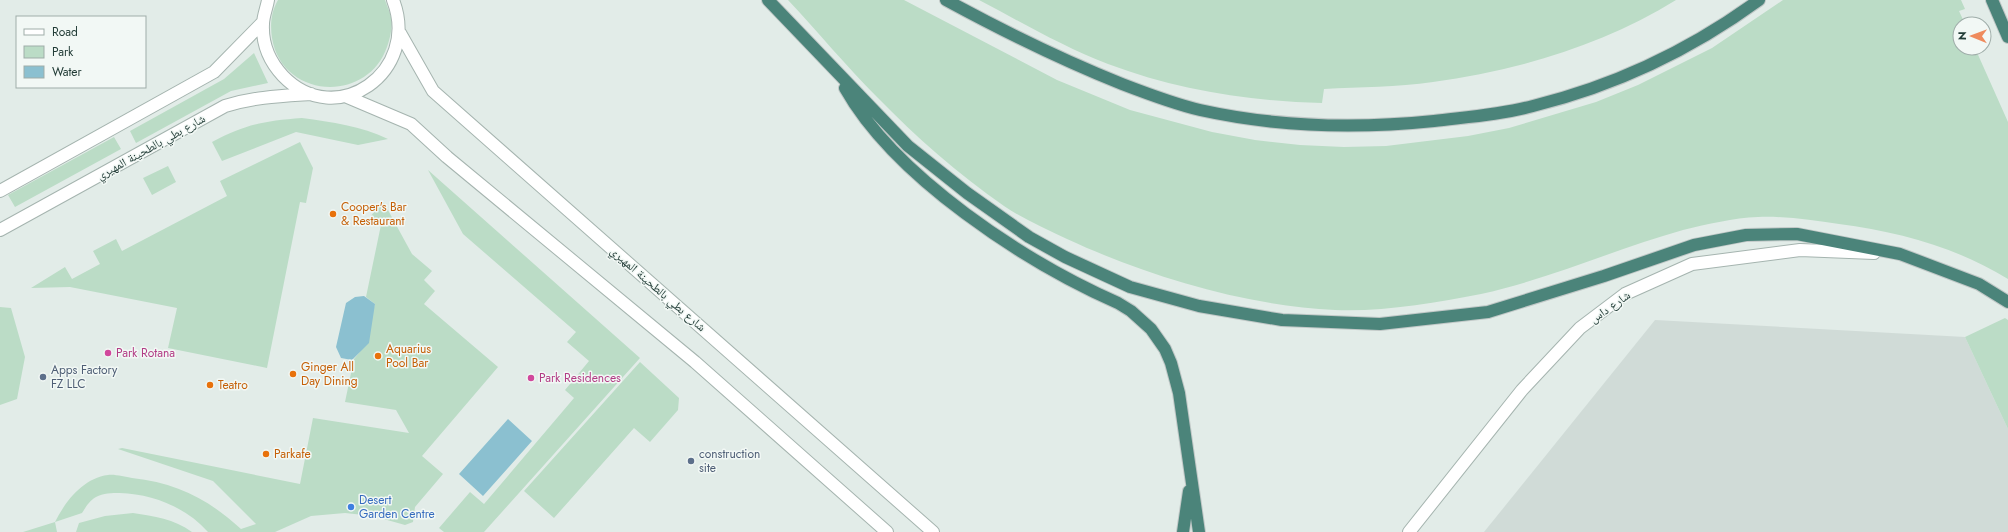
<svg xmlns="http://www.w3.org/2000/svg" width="2008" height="532" viewBox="0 0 2008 532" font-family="Jost,'Noto Naskh Arabic',sans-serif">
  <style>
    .built { fill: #d0dbd7 }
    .green { fill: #bbdcc6 }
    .water { fill: #8bc0d0 }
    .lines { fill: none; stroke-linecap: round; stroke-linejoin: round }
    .tertiary-casing { stroke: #a5b4af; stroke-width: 14 }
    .trunk-casing { stroke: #c1c8c7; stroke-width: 14 }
    .tertiary { stroke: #fff; stroke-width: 12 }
    .trunk { stroke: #4b847a; stroke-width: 12 }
    .food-dot { fill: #e8710a; stroke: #f2f8f5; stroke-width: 1.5 }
    .hotel-dot { fill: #d1479c; stroke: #f2f8f5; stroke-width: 1.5 }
    .service-dot { fill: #5c6f8a; stroke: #f2f8f5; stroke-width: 1.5 }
    .shop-dot { fill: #3f7fe0; stroke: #f2f8f5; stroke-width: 1.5 }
    .labels { text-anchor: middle; stroke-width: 3; stroke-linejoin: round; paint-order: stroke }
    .street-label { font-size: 12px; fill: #223c37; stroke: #f2f8f5 }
    .food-label { font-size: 12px; fill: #c56008; stroke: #f2f8f5; text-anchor: start }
    .hotel-label { font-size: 12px; fill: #b23c85; stroke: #f2f8f5; text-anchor: start }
    .service-label { font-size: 12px; fill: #4e5e75; stroke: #f2f8f5; text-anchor: start }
    .shop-label { font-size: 12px; fill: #366cbe; stroke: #f2f8f5; text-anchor: start }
  </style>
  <rect width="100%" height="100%" fill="#e2ece8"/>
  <path class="built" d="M1655,320L1965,337L2008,429V532H1484Z"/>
  <path class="green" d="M278,0H385C387,6 390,12 391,17C393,27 390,38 387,47C367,104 282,99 272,38C270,25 271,12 278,0Z
    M788,0H904L1057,80L1130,110L1212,132L1255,140L1300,145L1344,147L1386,146L1468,136L1509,128L1596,102L1638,85L1712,48L1783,0H1961L1965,9L1959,11L1965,24H1960V48H1975L2008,122V279C1956,247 1899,232 1839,224C1812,220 1786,216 1758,217C1733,218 1708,224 1683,230C1615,249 1550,279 1481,294C1435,303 1381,312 1335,310C1246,306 1147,276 1067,239C1046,229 1023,219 1004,206C958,174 916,137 877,97C846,66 818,32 788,0Z
    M979,0H1676C1603,45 1517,71 1433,82C1397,87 1360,87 1324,89L1322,103C1248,101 1177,90 1108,64C1063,47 1021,22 979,0Z
    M254,53L268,83L231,91L136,143L130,131L224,79Z
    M302,118C332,122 361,126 388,139L358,145L296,132L222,161L212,142C246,124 264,121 302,118Z
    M114,137L121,149L15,207L8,195Z
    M300,142L313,168L306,203L300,202L267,368L168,348L177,308L70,287L31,288L65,267L72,279L100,264L93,251L116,239L122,251L227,196L220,181Z
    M168,166L176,182L152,195L143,178Z
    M428,170L640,358L484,532H444L439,528L470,492L484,504L574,398L565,390L589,361L567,342L576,332L463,234Z
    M383,201L412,254L432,271L424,280L435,291L424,304L498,367L422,456L443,474L415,507L413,522L405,525L373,516L345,513L311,516L275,532H208C186,507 152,494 120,493C112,493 103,493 96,497C89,501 86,507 82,513L55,522L57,532H23L55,522C65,502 83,478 108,475C115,474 125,477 132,478C177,483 208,499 241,529L256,524L213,481L118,449L122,448L300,484L313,418L409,433L396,410L345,402L354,359L363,348L375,304L366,297L382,220L370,217Z
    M0,307L11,308L25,357L17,399L0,405Z
    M2005,318L2008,320V429L1965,337Z
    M640,362L679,398L678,410L650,442L634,428L554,518L524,491Z
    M133,513C154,516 174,519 192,532H76L79,523L105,516Z"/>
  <path class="water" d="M364,296L375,304L369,343L352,360L341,358L336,347L346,303L355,297Z
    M508,419L532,441L483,496L459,474Z"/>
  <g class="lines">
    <defs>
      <path id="tertiary" d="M268,0C267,7 263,16 263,24C262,43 269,61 283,76C336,131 421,72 393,0
        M400,33L433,91L933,532
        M345,96L411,124L447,157L695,362L887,532
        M0,191L214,72L263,22
        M0,230L225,106C254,97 281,96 311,94
        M1409,532L1522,390L1580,328L1625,294L1692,264L1800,250L1874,253"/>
      <path id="trunk" d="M768,0L908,146L967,193L1029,237L1065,257L1130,287L1199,306L1282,320L1380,324L1488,312L1604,276L1694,245L1746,235L1797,234L1900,254L1979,284L2008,302
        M946,0C1003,31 1062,60 1122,84C1148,94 1174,104 1200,110C1277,127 1356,129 1434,121C1467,117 1500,115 1533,106C1614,86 1692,49 1759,0
        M1992,0L2008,37
        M845,88C895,177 1025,262 1118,303L1131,311L1151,329L1165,349L1171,363L1179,393L1199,532
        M1183,532L1189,491"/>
    </defs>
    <use href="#tertiary" class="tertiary-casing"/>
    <use href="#trunk" class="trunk-casing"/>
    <use href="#tertiary" class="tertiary"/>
    <use href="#trunk" class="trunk"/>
  </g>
  <g class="food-dot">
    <circle cx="333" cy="214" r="4"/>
    <circle cx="378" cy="356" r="4"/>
    <circle cx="293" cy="374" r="4"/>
    <circle cx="210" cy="385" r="4"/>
    <circle cx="266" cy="454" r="4"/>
  </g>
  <g class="hotel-dot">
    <circle cx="108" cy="353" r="4"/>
    <circle cx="531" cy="378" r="4"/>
  </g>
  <g class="service-dot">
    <circle cx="43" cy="377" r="4"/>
    <circle cx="691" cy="461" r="4"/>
  </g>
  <circle class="shop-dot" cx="351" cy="507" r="4"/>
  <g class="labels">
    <g class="street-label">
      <text transform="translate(151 147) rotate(-29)" y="4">شارع بطي بالطحينة المهيري</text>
      <text transform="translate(658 289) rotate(41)" y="4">شارع بطي بالطحينة المهيري</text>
      <text transform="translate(1610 307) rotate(-35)" y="4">شارع داس</text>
    </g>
    <g class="food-label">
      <text x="341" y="211">Cooper's Bar<tspan x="341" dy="14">&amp; Restaurant</tspan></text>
      <text x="386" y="353">Aquarius<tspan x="386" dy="14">Pool Bar</tspan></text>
      <text x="301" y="371">Ginger All<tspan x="301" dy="14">Day Dining</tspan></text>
      <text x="218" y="389">Teatro</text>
      <text x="274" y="458">Parkafe</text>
    </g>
    <g class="hotel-label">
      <text x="116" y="357">Park Rotana</text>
      <text x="539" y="382">Park Residences</text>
    </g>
    <g class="service-label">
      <text x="51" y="374">Apps Factory<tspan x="51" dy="14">FZ LLC</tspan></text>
      <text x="699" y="458">construction<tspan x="699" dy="14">site</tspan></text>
    </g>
    <g class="shop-label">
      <text x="359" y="504">Desert<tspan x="359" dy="14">Garden Centre</tspan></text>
    </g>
  </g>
  <rect x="16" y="16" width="130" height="72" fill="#f2f8f5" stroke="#9fada9"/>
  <rect x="24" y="29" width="20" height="6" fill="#ffffff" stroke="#9fada9"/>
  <text x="52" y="36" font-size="12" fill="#223c37">Road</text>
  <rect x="24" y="46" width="20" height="12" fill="#bbdcc6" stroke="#9fada9"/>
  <text x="52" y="56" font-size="12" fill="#223c37">Park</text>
  <rect x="24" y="66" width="20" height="12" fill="#8bc0d0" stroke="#9fada9"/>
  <text x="52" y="76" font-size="12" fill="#223c37">Water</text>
  <g transform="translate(1972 36) rotate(271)"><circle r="19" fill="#f2f8f5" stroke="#9fada9"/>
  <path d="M0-3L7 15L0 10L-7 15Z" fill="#ef8b5d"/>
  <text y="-6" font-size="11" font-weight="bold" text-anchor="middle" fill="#223c37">N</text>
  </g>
</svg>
